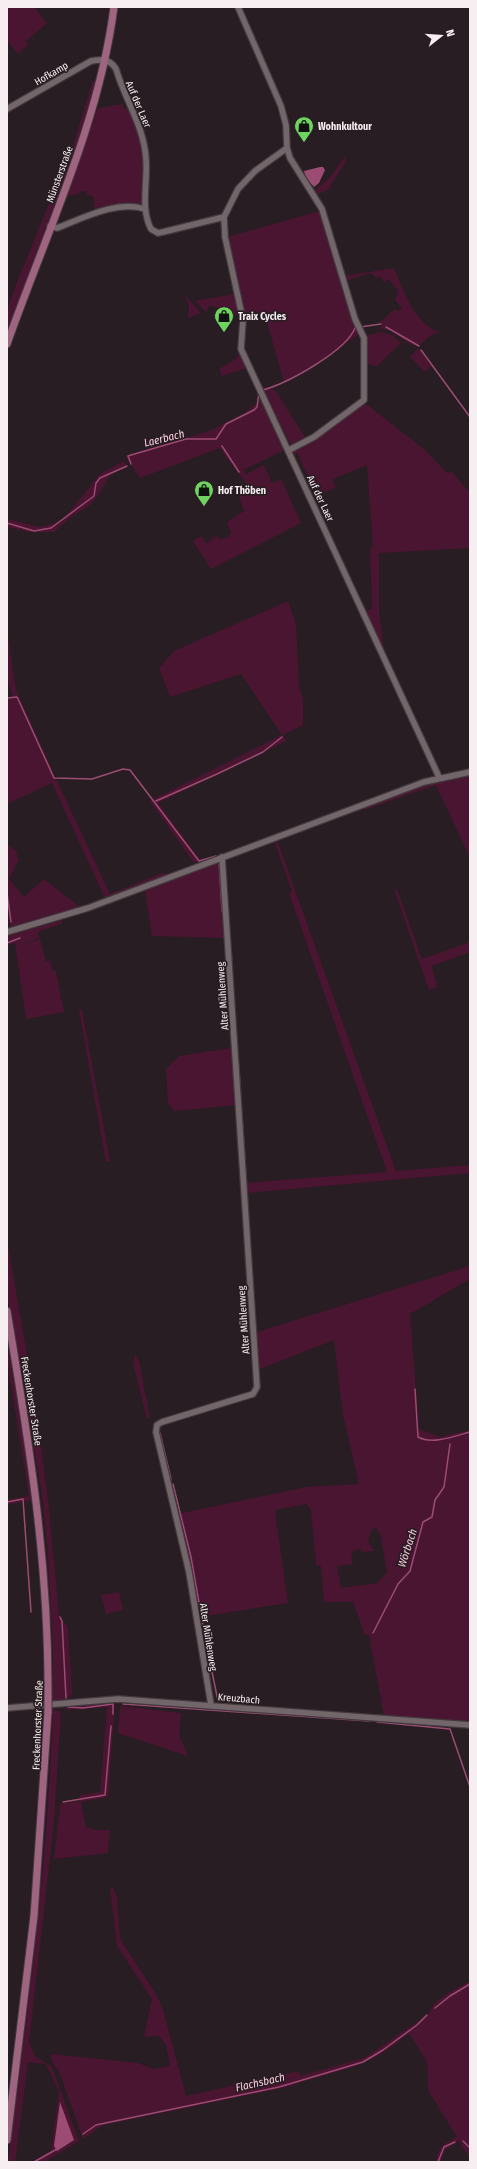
<svg xmlns="http://www.w3.org/2000/svg" width="477" height="2169" viewBox="0 0 477 2169" font-family="'Fira Sans Condensed',sans-serif">
  <style>
    .green { fill: #4a1531; fill-rule: evenodd }
    .water { fill: #9c4c73 }
    .lines { fill: none; stroke-linecap: round; stroke-linejoin: round }
    .stream { stroke: #9c4c73; stroke-width: 1.5 }
    .minor-casing { stroke: #433a3e; stroke-width: 8 }
    .major-casing { stroke: #433a3e; stroke-width: 9 }
    .minor { stroke: #73666b; stroke-width: 5.5 }
    .major { stroke: #9f6480; stroke-width: 7 }
    .major-bridge-casing { stroke: #433a3e; stroke-width: 9; stroke-linecap: butt }
    .major-bridge { stroke: #9f6480; stroke-width: 7 }
    .labels { text-anchor: middle; stroke-width: 3.5; stroke-linejoin: round; paint-order: stroke }
    .street-label { font-size: 10px; fill: #f6eef1; stroke: #281d22 }
    .poi-label { font-size: 10px; font-weight: bold; fill: #f6eef1; stroke: #281d22; text-anchor: start }
    .water-label { font-size: 11px; font-style: italic; fill: #fbcde1; stroke: #281d22 }
  </style>
  <rect width="100%" height="100%" fill="#281d22"/>
  <path class="green" d="M7,7H34L47,23L26,41L28,45L18,54L7,41Z
    M97,78L80,137L7,334V311L15,287L73,145L92,83Z
    M123,104L124,109L130,108L141,136L145,180L144,205L95,212L93,196L87,195L86,191H80L79,194L67,196L98,108Z
    M345,156L346,161L328,190L316,195L313,192L331,176Z
    M320,211L352,322L359,334L323,359L284,382L264,312L244,317L227,237Z
    M394,268C405,292 413,322 439,332L431,335L418,346C402,344 394,326 378,329L383,325L380,322L395,309L398,311L402,308L395,300L398,291L389,279L384,283L381,277H375L371,273L345,281L344,276Z
    M184,294L201,313L188,318L189,306Z
    M234,294L240,317L210,305L206,312L195,301Z
    M380,332L392,335L401,343L376,367L367,363L365,336Z
    M419,349L431,366L425,372L410,357L415,351Z
    M240,350L247,368L222,376L219,369L236,359Z
    M261,386L275,390L305,437L291,445Z
    M263,398L287,449L243,470L246,474L264,465L272,483L281,479L301,523L211,569L193,541L202,536L206,543L217,536L221,539L227,538L231,533L227,522L244,511L238,494L248,486L220,448L140,478L125,456L212,430L245,413Z
    M362,404L369,406L426,451L447,473L452,472L470,493V548L379,553V611L384,653L365,611L372,609L370,548L373,547L367,465L332,479L336,487L317,496L297,453L294,454L292,451Z
    M124,461L127,467L110,475L97,497L90,505L71,517L54,532H30L7,527V519L40,527L61,522L101,473Z
    M288,601L296,624L299,686L303,699V725L283,735L286,741L158,803L201,861L194,863L150,801L282,735L241,674L170,697L159,668L174,651Z
    M7,631L16,690L57,781L110,894L162,873L169,874L105,898L52,783L7,804V698L13,697L7,678Z
    M470,776V858L436,785L364,810L363,806L439,780Z
    M274,840H277L396,1171L470,1165V1173L247,1193L257,1332L470,1266V1279L410,1314L419,1429L440,1437L470,1430V1722L384,1716L369,1635H365L353,1602H324L321,1566L316,1565L311,1510L306,1504L275,1510L288,1603L199,1617L177,1514L306,1487L359,1484L343,1415L334,1340L257,1370L244,1183L387,1172L289,893L292,892ZM377,1528V1533L380,1532L387,1573L377,1583L341,1588L337,1566L353,1564L351,1554L355,1550L361,1549V1552L374,1551L368,1541L372,1529Z
    M7,844L18,853L16,856L19,859L9,879L24,897L44,879L80,907L10,927L7,905Z
    M218,862L225,938L152,936L145,890Z
    M394,889H397L422,959L470,942V952L432,966L437,987L429,990Z
    M62,920L63,923L38,932L39,938L25,944L40,939L46,962L50,960L53,971H56L64,1012L26,1019L15,943L7,945V936Z
    M79,1010H82L110,1161L106,1162Z
    M231,1048L236,1105L174,1111L168,1103L166,1069L179,1056Z
    M7,1240L36,1406L48,1500L59,1615L68,1628L72,1694C66,1700 62,1701 53,1700V1651L48,1553L42,1494L7,1294Z
    M7,1339L33,1500L7,1505V1500L29,1496L7,1361Z
    M135,1354L139,1361L150,1418L147,1419L133,1363Z
    M119,1592L123,1610L106,1614L101,1595Z
    M115,1701L108,1797L81,1802L86,1827L96,1830H110L108,1853L54,1859L60,1804L80,1801V1795L100,1792L107,1707L65,1710L68,1705Z
    M120,1706L181,1713L179,1735L188,1756L118,1733Z
    M53,1709L61,1712L54,1821L29,2043L35,2056L52,2067L79,2141L44,2162H31L51,2151L59,2092L46,2064L28,2062L15,2162H8C28,2012 48,1861 53,1709Z
    M110,1888H113L117,1897L120,1939L156,1994L163,2009L186,2096L299,2071L300,2076L364,2058L429,2014C433,1998 457,1989 470,1981V2157L462,2147L459,2140L445,2150L441,2162H436C438,2146 444,2144 457,2137L428,2090L427,2062L409,2033C395,2044 382,2055 365,2062C343,2072 315,2076 291,2086L103,2125L83,2139L59,2071L52,2062L51,2054L138,2063L153,2069L170,2066L166,2045L159,2036L144,2037L152,1999L117,1946Z"/>
  <path class="water" d="M320,167H323L325,170L319,183L314,187L306,178L304,171Z
    M60,2102L74,2140L57,2151L54,2146Z"/>
  <g class="lines">
    <path class="stream" d="M360,327L381,324
      M386,327L419,346
      M421,350L470,417
      M263,390C288,383 346,351 355,328
      M222,446L239,472
      M131,464L128,456L131,455L186,439H216L226,424L254,410L257,407L259,392
      M7,523L34,531L51,528L94,496L96,483L100,478L127,466
      M7,698L17,697L18,699L54,778L92,779L123,769L130,770L199,861L216,856
      M156,801L217,774L263,752L282,737
      M219,862L222,911
      M7,893L11,922
      M7,943L20,938
      M231,949L235,1020
      M238,1056L246,1176
      M415,1389L418,1437C432,1445 455,1436 470,1432
      M160,1433L171,1479
      M173,1484L191,1557L204,1631
      M7,1502L23,1499L31,1612
      M60,1617L62,1621L66,1698
      M373,1633L398,1584L410,1571L423,1522L432,1517L435,1500L444,1487L450,1444
      M205,1638L218,1701
      M123,1704L369,1721
      M68,1707L83,1708L113,1704V1714
      M377,1722L450,1729L470,1787
      M63,1802L105,1795L111,1726
      M435,2008L450,1996L470,1984
      M83,2134L96,2125L279,2087L363,2062L383,2050L417,2025L427,2015
      M463,2141L470,2148
      M34,2162L57,2149
      M438,2162L444,2147L455,2142"/>
    <defs>
      <path id="minor" d="M238,7L281,106L286,125L287,148L255,171L238,189L224,217L225,237L243,320L241,349L439,777
        M7,109L91,61C102,59 110,59 116,69C125,100 144,126 146,159C148,182 140,208 151,229L158,233L163,232L224,217
        M287,148L290,158L322,209L355,319L364,338V400L314,437L289,450
        M50,226L57,228C83,218 117,200 145,209
        M7,932L88,908L424,782L470,772
        M211,1705L189,1572L156,1432L157,1425L162,1422L253,1394L257,1387L222,857
        M7,1708L118,1699L470,1725"/>
      <path id="major" d="M7,344C46,233 99,124 114,7
        M7,1311C29,1442 49,1564 48,1697
        M7,2140L34,1916L48,1712"/>
    </defs>
    <use href="#minor" class="minor-casing"/>
    <use href="#major" class="major-casing"/>
    <use href="#minor" class="minor"/>
    <use href="#major" class="major"/>
    <defs>
      <path id="major-bridge" d="M48,1712V1697"/>
    </defs>
    <use href="#major-bridge" class="major-bridge-casing"/>
    <use href="#major-bridge" class="major-bridge"/>
  </g>
  <defs>
    <symbol id="shop-pin" viewBox="-11 -11 22 30"><path d="M0 17L-7.5 6A9.5 9.5 0 1 1 7.5 6Z" fill="#6fd360" stroke="#281d22"/><path d="M-5-2.5h2.3a2.7 3.5 0 0 1 5.4 0H5L5.5 6h-11ZM-1.5-2.5h3a1.5 2.3 0 0 0-3 0Z" fill="#111"/></symbol>
  </defs>
  <g fill-rule="evenodd">
    <use href="#shop-pin" x="293" y="115" width="22" height="30"/>
    <use href="#shop-pin" x="213" y="305" width="22" height="30"/>
    <use href="#shop-pin" x="193" y="479" width="22" height="30"/>
  </g>
  <g class="labels">
    <g class="street-label">
      <text transform="translate(51 73) rotate(-30)" y="4">Hofkamp</text>
      <text transform="translate(139 104) rotate(67)" y="4">Auf der Laer</text>
      <text transform="translate(59 174) rotate(-70)" y="4">Münsterstraße</text>
      <text transform="translate(321 498) rotate(65)" y="4">Auf der Laer</text>
      <text transform="translate(222 996) rotate(-94)" y="4">Alter Mühlenweg</text>
      <text transform="translate(243 1320) rotate(-94)" y="4">Alter Mühlenweg</text>
      <text transform="translate(32 1401) rotate(81)" y="4">Freckenhorster Straße</text>
      <text transform="translate(209 1637) rotate(81)" y="4">Alter Mühlenweg</text>
      <text transform="translate(239 1698) rotate(5)" y="4">Kreuzbach</text>
      <text transform="translate(37 1725) rotate(-88)" y="4">Freckenhorster Straße</text>
    </g>
    <g class="poi-label">
      <text x="318" y="130">Wohnkultour</text>
      <text x="238" y="320">Traix Cycles</text>
      <text x="218" y="494">Hof Thöben</text>
    </g>
    <g class="water-label">
      <text transform="translate(164 438) rotate(-14)" y="4">Laerbach</text>
      <text transform="translate(407 1548) rotate(-72)" y="4">Wörbach</text>
      <text transform="translate(260 2082) rotate(-13)" y="4">Flachsbach</text>
    </g>
  </g>
  <rect width="477" height="2169" fill="none" stroke="#f6eef1" stroke-width="16"/>
  <g transform="translate(441 36) rotate(73)" stroke="#281d22" stroke-width="3" paint-order="stroke">
  <path d="M0-3L7 15L0 10L-7 15Z" fill="#f6eef1"/>
  <text y="-6" font-size="11" font-weight="bold" text-anchor="middle" fill="#f6eef1">N</text>
  </g>
</svg>
